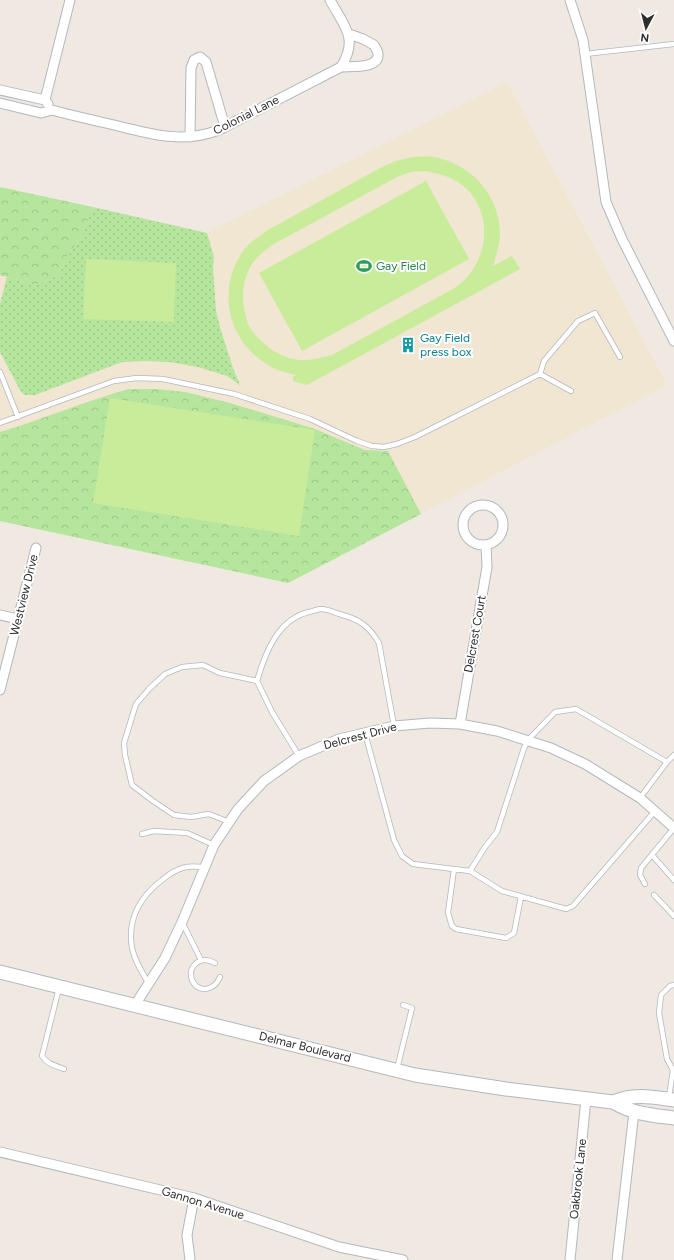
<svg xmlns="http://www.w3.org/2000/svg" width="674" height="1260" viewBox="0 0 674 1260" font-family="Figtree,sans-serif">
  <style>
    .education { fill: #f0e6d1 }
    .grass { fill: url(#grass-dots) }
    .forest { fill: url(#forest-crowns) }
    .pitch { fill: #c9ec9a; fill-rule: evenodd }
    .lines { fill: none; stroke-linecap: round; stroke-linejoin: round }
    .lane-casing { stroke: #b4b7c1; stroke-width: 6 }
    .street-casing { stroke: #b4b7c1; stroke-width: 11 }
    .secondary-casing { stroke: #b4b7c1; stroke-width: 15 }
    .lane { stroke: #fff; stroke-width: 4.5 }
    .street { stroke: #fff; stroke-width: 9 }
    .secondary { stroke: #fff; stroke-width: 13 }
    .labels { text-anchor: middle; stroke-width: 4; stroke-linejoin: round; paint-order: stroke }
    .street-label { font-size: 12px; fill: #2e2e2e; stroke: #fff }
    .leisure-label { font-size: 12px; fill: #27864d; stroke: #fff; text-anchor: start }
    .culture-label { font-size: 12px; fill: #0d838f; stroke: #fff; text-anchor: start }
  </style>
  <defs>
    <pattern id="grass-dots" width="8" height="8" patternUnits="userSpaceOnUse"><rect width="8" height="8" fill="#b6e59e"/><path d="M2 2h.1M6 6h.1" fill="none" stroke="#9dc588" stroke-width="1.8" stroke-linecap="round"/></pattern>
    <pattern id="forest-crowns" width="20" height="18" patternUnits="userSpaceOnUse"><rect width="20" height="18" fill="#b6e59e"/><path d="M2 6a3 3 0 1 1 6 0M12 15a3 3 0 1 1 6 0" fill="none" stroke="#9dc588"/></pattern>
  </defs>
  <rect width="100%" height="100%" fill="#efe9e1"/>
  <path class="education" d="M507,82L667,385L288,583L0,521V187L207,233Z"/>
  <path class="grass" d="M93,207L207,233L214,257L213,267L216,311L221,331L233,368L240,385L227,376L198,367L170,362L146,361L122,362L35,395H25L21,392L0,352V304L7,277L35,285L59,275L68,255L81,237Z"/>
  <path class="forest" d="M0,187L93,207L81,237L68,255L59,275L35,285L0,275Z
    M129,389H156L185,392L230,403L315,429L365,450L388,451L421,514L288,583L0,521V432C44,419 85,401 129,389Z"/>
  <path class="pitch" d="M413,157C420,157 428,156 434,157C472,164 501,197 500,236C499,246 496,256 493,266L512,256L520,269L307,385L293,381V377L296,375C281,372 268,367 257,357C225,331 219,283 244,250C251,241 260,236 268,230L380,168L396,161ZM424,171C437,173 450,176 461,184C491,207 491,250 467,277C463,282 458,285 453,289L332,355C323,357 315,360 305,360C292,361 279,355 268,347C261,341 252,333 248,324C241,305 241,281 252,264C258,256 264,251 272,245L397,177L411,172Z
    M426,181L469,259L302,351L259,273Z
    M86,259L176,263L174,322L83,319Z
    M110,398L315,430L299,536L93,503Z"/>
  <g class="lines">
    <defs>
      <path id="lane" d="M585,54L674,44
        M0,372L18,417
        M540,374L571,391
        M0,423L114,381L137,378L163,379L234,394L310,419L357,441L372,446L384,447L397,444L415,437L540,374L544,361L567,334L578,321L595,313L620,357
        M257,681C265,653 278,619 309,612C313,611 318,609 321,609C327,609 334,612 339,614C359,619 369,626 379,643L394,726
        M365,733L394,840L402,856L413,864L470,871L502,891L566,909L573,906L655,811
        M667,762L674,755
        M229,822L209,814L191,817L174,815L153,801L132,785L125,755L124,743L136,704L150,688L165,674L182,667L203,665L220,673L257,681L272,712L299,756
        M142,834L154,831L187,833L214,845
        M652,855L674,880
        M454,869L448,913L452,926L456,929L506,938L514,933L521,897
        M470,871L485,847L497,832L524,748L528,740L555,712L576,709L667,762L640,798
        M645,884L640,875L641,868L674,828
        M654,895L674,916
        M182,922L201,960
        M215,963C205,957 195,960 191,971C189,991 212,996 220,977
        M149,984C142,972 135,962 132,948C127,919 140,897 162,880C169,874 177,869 186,867C192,866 199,867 205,867
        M59,988L42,1056C47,1064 56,1066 64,1069
        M397,1069L412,1008L403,1005
        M673,1070L667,1059L659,1013L661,995L670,986L674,985
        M669,1097L673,1070H674"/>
      <path id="street" d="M570,0L583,40L606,202L622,239L674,341
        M341,67C351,66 379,69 378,54C378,51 375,47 374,45L363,39L349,34
        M0,90L45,100L48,104
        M45,100L70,0
        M0,103L41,113L52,110C73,116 94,120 114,125C152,134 182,144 219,130L341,67C359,38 344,26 330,0
        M190,137L191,68L194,60L200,57L206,62L225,127
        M463 525a20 20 0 1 1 40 0a20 20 0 1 1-40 0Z
        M0,615L18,619
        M0,690L36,548
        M460,724L487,567L486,545
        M135,1005L165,958L182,922L214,845L238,809L264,781L299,756L339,739L394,726L430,723L460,724L497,731L551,748L585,764L640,798L674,828
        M0,1152L194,1198L339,1247L403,1260
        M190,1260L187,1235L194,1198
        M570,1260L586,1099
        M617,1260L634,1112"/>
      <path id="secondary" d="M0,972L415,1075L506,1089L613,1102C633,1114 651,1115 674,1118
        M613,1102C635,1093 652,1097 674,1100"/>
    </defs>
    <use href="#lane" class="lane-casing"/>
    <use href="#street" class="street-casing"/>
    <use href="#secondary" class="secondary-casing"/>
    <use href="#lane" class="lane"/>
    <use href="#street" class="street"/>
    <use href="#secondary" class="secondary"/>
  </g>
  <defs>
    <symbol id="stadium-bare" viewBox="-9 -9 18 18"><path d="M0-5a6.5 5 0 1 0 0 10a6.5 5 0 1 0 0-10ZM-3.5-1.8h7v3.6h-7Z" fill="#2e9e5b" stroke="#fff" stroke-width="2.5" paint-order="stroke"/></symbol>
    <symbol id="building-bare" viewBox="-9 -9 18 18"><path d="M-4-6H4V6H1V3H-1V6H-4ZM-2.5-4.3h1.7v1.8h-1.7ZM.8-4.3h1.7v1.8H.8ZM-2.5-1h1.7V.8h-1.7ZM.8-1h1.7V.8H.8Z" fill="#0f9aa8" stroke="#fff" stroke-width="2.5" paint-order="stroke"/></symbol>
  </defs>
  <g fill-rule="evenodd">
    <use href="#stadium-bare" x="353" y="255" width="22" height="22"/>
    <use href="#building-bare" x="397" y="334" width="22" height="22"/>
  </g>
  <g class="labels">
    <g class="street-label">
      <text transform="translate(246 115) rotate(-27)" y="4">Colonial Lane</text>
      <text transform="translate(24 595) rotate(-76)" y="4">Westview Drive</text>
      <text transform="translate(475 634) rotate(-80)" y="4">Delcrest Court</text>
      <text transform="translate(360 736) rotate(-15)" y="4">Delcrest Drive</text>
      <text transform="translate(305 1047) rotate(14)" y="4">Delmar Boulevard</text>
      <text transform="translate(578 1179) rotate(-84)" y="4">Oakbrook Lane</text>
      <text transform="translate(203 1203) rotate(17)" y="4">Gannon Avenue</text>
    </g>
    <g class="leisure-label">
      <text x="376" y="270">Gay Field</text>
    </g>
    <g class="culture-label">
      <text x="420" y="342">Gay Field<tspan x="420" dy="14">press box</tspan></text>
    </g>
  </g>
  <g transform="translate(646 28) rotate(187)" stroke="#ffffff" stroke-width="3" paint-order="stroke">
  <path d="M0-3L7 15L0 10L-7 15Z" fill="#2e2e2e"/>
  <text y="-6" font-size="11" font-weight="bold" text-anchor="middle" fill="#2e2e2e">N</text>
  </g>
</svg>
